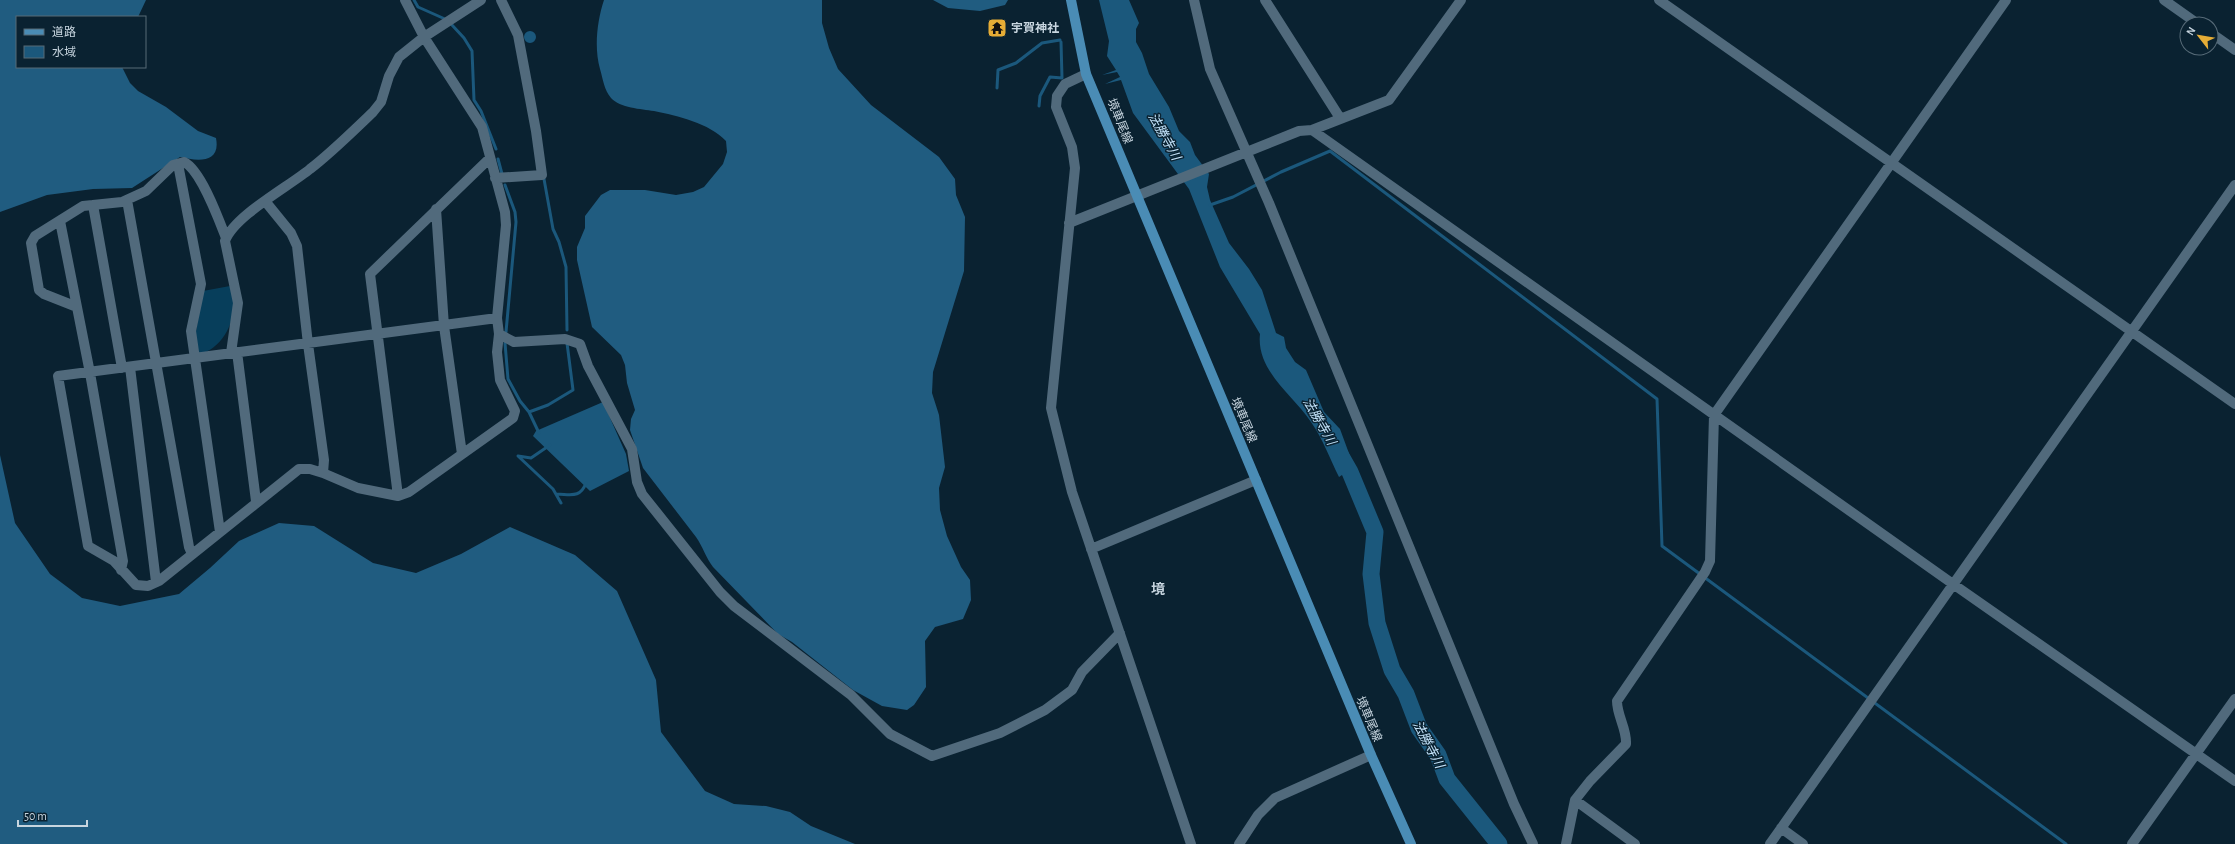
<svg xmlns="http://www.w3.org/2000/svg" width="2235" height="844" viewBox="0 0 2235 844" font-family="'Alegreya Sans','Noto Sans JP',sans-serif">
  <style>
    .green { fill: #073e5b }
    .forest { fill: #205c80 }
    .water { fill: #1b587c }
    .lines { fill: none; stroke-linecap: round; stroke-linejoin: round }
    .stream { stroke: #1b587c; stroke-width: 3 }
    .river { stroke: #1b587c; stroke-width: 17 }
    .minor { stroke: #516a7c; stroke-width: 10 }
    .major { stroke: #4a8cb5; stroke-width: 10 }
    .labels { text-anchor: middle; stroke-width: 3; stroke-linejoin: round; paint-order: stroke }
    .poi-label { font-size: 12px; font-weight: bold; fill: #c7d5df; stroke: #0a2231; text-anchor: start }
    .street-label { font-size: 12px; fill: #c7d5df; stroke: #0a2231 }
    .water-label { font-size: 13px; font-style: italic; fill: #c3e3fa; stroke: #0a2231 }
    .quarter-label { font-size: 14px; font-weight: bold; fill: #c7d5df; stroke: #0a2231 }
  </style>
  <rect width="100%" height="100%" fill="#0a2231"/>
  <path class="green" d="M230,286C231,292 233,298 234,304C235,324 219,351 199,354L195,337L203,291Z"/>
  <path class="forest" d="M0,0H146L138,17H17V67H122L130,83L138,91L166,107L198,131L216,138C221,164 197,161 180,157L132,188L93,189L47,195L0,212Z
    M604,0H822V23L829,48L838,69L871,105L939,157L955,179L956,195L965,217L964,271L933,372L932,393L939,415L945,467L939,488L940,510L947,536L961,567L970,580L971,600L963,619L935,627L925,641L926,687L914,705L907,710L882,706L853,690L792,642L778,634L713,567C706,558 703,547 696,537L643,468L630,430L631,419L635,410L627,383L625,365L621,355L592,327L577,260V247L585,228V216L601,195L610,190H645L676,195L693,192L704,187L723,164L727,152L726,141C709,123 678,116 654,111C641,109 620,108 611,98C604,90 603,79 600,69C594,48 597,21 604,0Z
    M933,0H1008L1005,5L980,11L948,8Z
    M0,455L15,523L50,574L82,598L120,606L179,594L210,568L239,541L279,523L314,526L373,563L416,573L461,554L510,527L575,555L617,591L656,680L661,732L705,791L734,804L766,806L790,812L811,826L855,844H0Z"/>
  <path class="water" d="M1099,0H1129L1139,23L1136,29V42L1142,53L1149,74L1169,107L1179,131L1190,142L1195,155L1209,174L1207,187L1210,200L1229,243L1249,269L1262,290L1276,333L1284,337L1286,348L1295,362L1306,370L1324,412L1340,429L1354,467L1339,477C1330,459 1323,439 1311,422C1293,395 1256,371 1260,334L1220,267L1189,189L1133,113L1121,80L1105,84L1120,77L1117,72L1102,75L1116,70L1107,56L1109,41Z
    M524 37a6 6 0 1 1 12 0a6 6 0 1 1-12 0Z
    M603,402L626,454L629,471L590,491L533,436L536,431Z"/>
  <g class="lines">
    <path class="stream" d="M414,0L418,7L445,19
      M452,25L464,38L472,51L474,100L481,111L496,149
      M997,88L998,70L1016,63L1042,43L1060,40
      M1039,106L1040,96L1050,77L1062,78L1061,42
      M498,159L502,174
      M544,179L553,229L559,242L566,267L567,330
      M505,185L515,212L516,222L506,332
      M1210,205L1233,197L1281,172L1330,151L1657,399L1662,546L2066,844
      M505,343L508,379L520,401L529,412L539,433
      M529,412L548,405L573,390L567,343
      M550,445L531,458L518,456L553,489L561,503
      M556,494C570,494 580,499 586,483"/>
    <path class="river" d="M1338,451L1350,472L1375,532L1371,574L1377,623L1392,670L1406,694L1419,728L1438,755L1447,779L1499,844"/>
    <path class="minor" d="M405,0L424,37L482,127L505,212L506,225L497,318L499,334L497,352L500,380L515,411L513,418L409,492L398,496L358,488L323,473L310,469H299L159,581L148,586L136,585L114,561L88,546L58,376L497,318
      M1194,0L1210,69L1269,203L1514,804L1533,844
      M1265,0L1340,118
      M1659,0L2235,404
      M2164,0L2198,24
      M2211,33L2235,50
      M1086,74L1065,84L1057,96L1056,107L1072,147L1075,168L1051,408L1072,492L1191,844
      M1312,130L1953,584L2235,781
      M178,164L201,284L191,331L220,532
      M495,178L542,175L536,131L518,35L501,0
      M127,200L189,547L192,554
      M265,201L291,233L297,246L308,344L324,460L323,473
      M93,205L122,368
      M436,209L444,326L462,454
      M60,221L90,373L123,561L121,570
      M1069,223L1299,131L1312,130L1389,100L1461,0
      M77,307L44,294L39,290L31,243L35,236L83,206L122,202L146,191L173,165L184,162C201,170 219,220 226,238
      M499,334L514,342L565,339L580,344L588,366L632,449L637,482L642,494L720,592L734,606L851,695L890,734L932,756L1000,733L1045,710L1072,690L1082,672L1120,633
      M237,352L256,501
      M231,353L238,303L225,241C234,216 288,187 310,169C332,152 353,131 373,112L381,102L389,76L399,57L424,37L481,0
      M130,367L156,582
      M398,496L370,274L490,158
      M1091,549L1256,480
      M1575,800L1635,844
      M1781,828L1803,844
      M1239,844L1258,815L1275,798L1371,755
      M1566,844L1575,800L1590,781L1626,744C1627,729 1617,716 1617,701L1705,572L1710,561L1714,415L2006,0
      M1770,844L2235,185
      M2132,844L2235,699"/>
    <path class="major" d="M1071,0L1086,74L1371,755L1411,844"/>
  </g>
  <defs>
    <symbol id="temple-square" viewBox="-11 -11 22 22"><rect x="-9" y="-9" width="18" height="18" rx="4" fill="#e6ad36" stroke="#0a2231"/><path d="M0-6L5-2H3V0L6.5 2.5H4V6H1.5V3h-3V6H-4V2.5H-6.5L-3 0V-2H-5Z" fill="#111"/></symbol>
  </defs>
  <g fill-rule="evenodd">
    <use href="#temple-square" x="986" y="17" width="22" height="22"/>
  </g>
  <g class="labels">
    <g class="poi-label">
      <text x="1011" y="32">宇賀神社</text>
    </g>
    <g class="street-label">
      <text transform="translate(1120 121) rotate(68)" y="4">境車尾線</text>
      <text transform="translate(1244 420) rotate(67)" y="4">境車尾線</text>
      <text transform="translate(1369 719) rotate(67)" y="4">境車尾線</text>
    </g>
    <g class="water-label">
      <text transform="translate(1165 136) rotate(61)" y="5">法勝寺川</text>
      <text transform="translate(1320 421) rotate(60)" y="5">法勝寺川</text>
      <text transform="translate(1429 744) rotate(62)" y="5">法勝寺川</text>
    </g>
    <g class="quarter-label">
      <text x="1158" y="594">境</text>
    </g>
  </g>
  <rect x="16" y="16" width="130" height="52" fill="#0a2231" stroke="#566a77"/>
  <rect x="24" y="29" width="20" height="6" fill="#4a8cb5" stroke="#566a77"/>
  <text x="52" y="36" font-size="12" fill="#c7d5df">道路</text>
  <rect x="24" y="46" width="20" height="12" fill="#1b587c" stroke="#566a77"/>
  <text x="52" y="56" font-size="12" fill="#c7d5df">水域</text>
  <g transform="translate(2199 36) rotate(301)"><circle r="19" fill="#0a2231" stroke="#566a77"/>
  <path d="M0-3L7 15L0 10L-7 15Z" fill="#e6ad36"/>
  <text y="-6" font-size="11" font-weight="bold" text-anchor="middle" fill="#c7d5df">N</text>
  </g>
  <path d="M18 820v6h69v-6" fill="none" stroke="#c7d5df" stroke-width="2"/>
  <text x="24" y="820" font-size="12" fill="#c7d5df" stroke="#0a2231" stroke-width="3" paint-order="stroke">50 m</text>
</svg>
